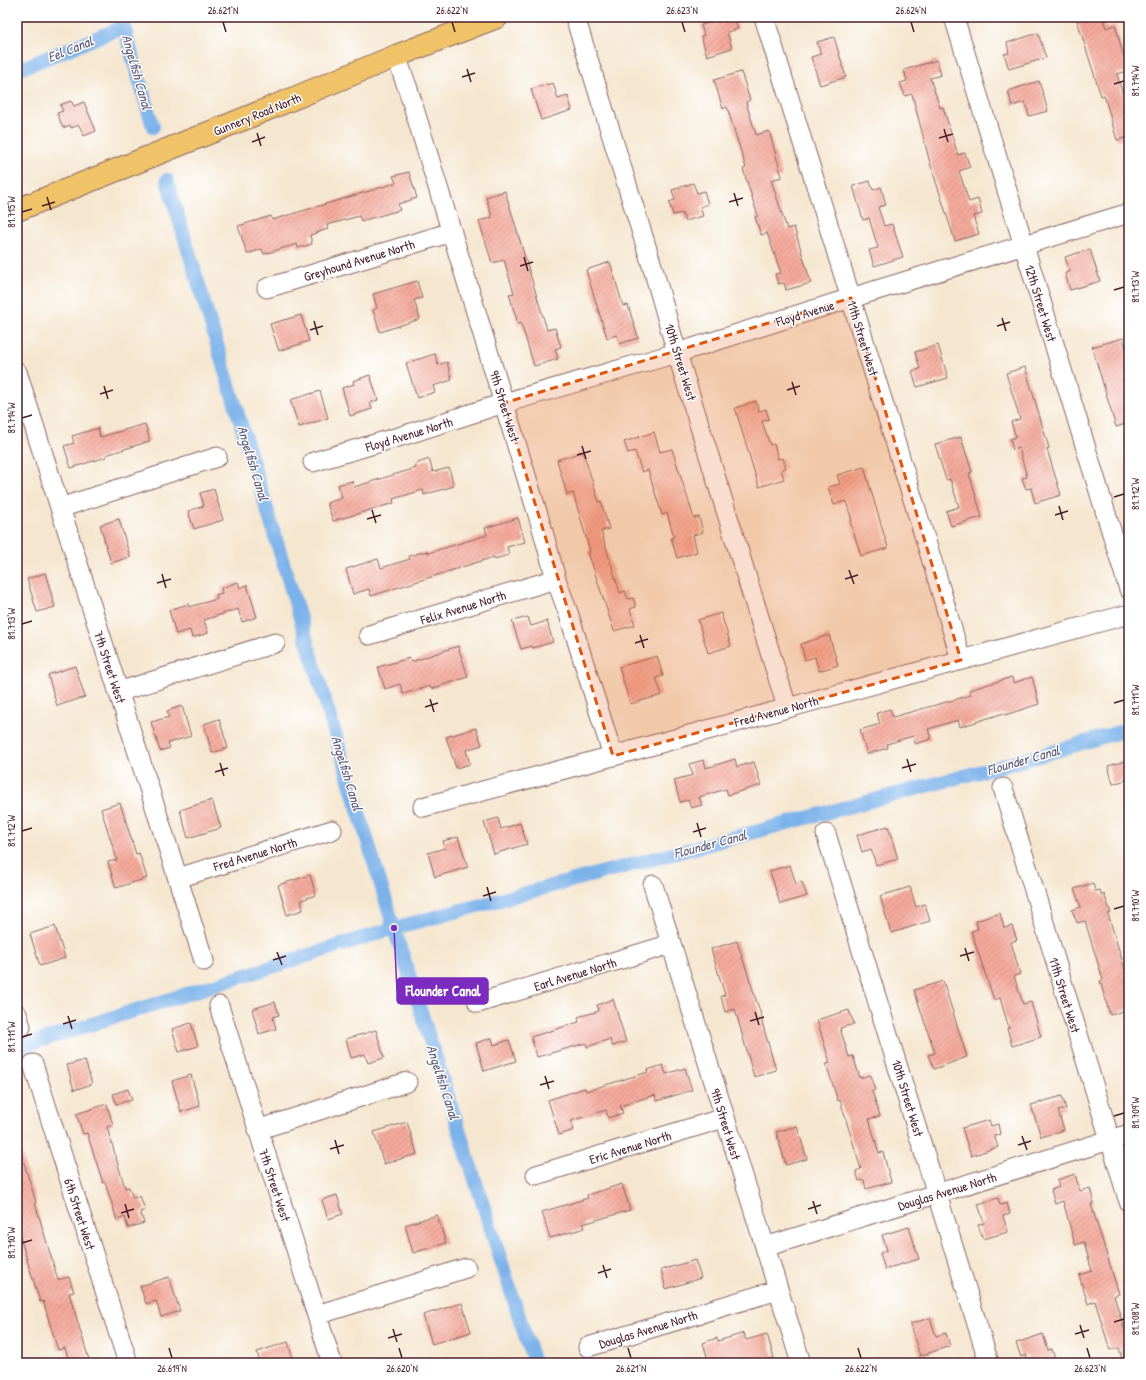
<svg xmlns="http://www.w3.org/2000/svg" width="1146" height="1380" viewBox="0 0 1146 1380" font-family="'Patrick Hand',sans-serif">
  <style>
    .lines { fill: none; stroke-linecap: round; stroke-linejoin: round }
    .canal { stroke: #7bb2ea; stroke-width: 14 }
    .building { fill: url(#building-hatch) }
    .minor-casing { stroke: #866564; stroke-width: 21 }
    .major-casing { stroke: #866564; stroke-width: 24 }
    .minor { stroke: #fff; stroke-width: 19 }
    .major { stroke: #f1c369; stroke-width: 22 }
    .marked { fill: #e0560e; fill-opacity: 0.2; stroke: #e0560e; stroke-width: 3; stroke-dasharray: 8 5; stroke-linejoin: round }
    .ticks { fill: none; stroke: #4a1f2b; stroke-width: 1.5 }
    .labels { text-anchor: middle; stroke-width: 3; stroke-linejoin: round; paint-order: stroke }
    .street-label { font-size: 13px; fill: #4a1f2b; stroke: #fff }
    .water-label { font-size: 14px; font-style: italic; fill: #5e5a77; stroke: #fff }
    .leader { fill: none; stroke: #7b2cbf; stroke-width: 1.5 }
    .callout-dot { fill: #7b2cbf; stroke: #fff; stroke-width: 1.5 }
    .callout { fill: #7b2cbf; stroke: #7b2cbf; stroke-width: 1.5 }
    .callout-label { font-size: 14px; text-anchor: middle; font-weight: bold; fill: #fff }
    .neatline { fill: none; stroke: #4a1f2b; stroke-width: 1.5 }
    .ticks-label { font-size: 10px; text-anchor: middle; fill: #4a1f2b }
  </style>
  <defs>
    <pattern id="building-hatch" width="6" height="6" patternUnits="userSpaceOnUse"><rect width="6" height="6" fill="#f5aa9c"/><path d="M-1 1l2-2M0 6l6-6M5 7l2-2" fill="none" stroke="#c88a7f"/></pattern>
  </defs>
  <rect width="100%" height="100%" fill="#fff"/>
  <filter id="ink" filterUnits="userSpaceOnUse"><feTurbulence type="fractalNoise" baseFrequency=".025" numOctaves="2"/><feDisplacementMap in="SourceGraphic" scale="8" xChannelSelector="R" yChannelSelector="G"/><feConvolveMatrix kernelMatrix="1 2 1 2 8 2 1 2 1" color-interpolation-filters="sRGB"/></filter>
  <filter id="wash" filterUnits="userSpaceOnUse"><feTurbulence type="fractalNoise" baseFrequency=".012" numOctaves="4" result="noise"/><feDisplacementMap in="SourceGraphic" scale="16" xChannelSelector="R" yChannelSelector="G"/><feGaussianBlur stdDeviation="0.9" result="paint"/><feColorMatrix in="noise" values="0 0 0 0 0 0 0 0 0 0 0 0 0 0 0 0 0 1.4 0 .05"/><feComposite in="paint" operator="in"/></filter>
  <g filter="url(#wash)">
    <rect width="100%" height="100%" fill="#f5e6cf"/>
    <g class="lines">
      <path class="canal" d="M121,17L153,127
        M17,70L123,27
        M167,180L394,928L534,1363
        M17,1048L394,928L1039,756L1129,729"/>
    </g>
    <g id="blocks">
      <path class="building" d="M728,17H734L738,29L727,32L732,48L707,56L701,36L704,35L701,25Z
        M1076,17H1102L1106,28L1115,25L1128,71L1117,74L1126,105H1129V137L1117,140L1104,95L1101,96Z
        M1038,33L1046,58L1009,69L1004,54L1009,53L1007,43Z
        M834,37L846,77L820,85L811,57L821,54L817,42Z
        M937,60L941,75L930,78L940,108L943,107L958,155L965,153L970,167L959,171L969,202L978,199L982,214L973,216L979,234L955,241L930,163L912,94L905,96L900,83L907,81L904,70Z
        M741,72L750,100L746,102L756,135L769,131L782,177L771,180L787,229L794,227L811,283L786,290L784,283L778,284L775,274L781,273L767,233L761,235L755,217L758,216L743,169L746,168L727,107L723,109L714,80Z
        M1039,81L1048,111L1029,116L1025,102L1012,106L1008,91Z
        M553,83L558,99L568,96L572,110L541,120L531,89Z
        M71,101L74,106L84,102L96,131L84,136L79,125L71,128L70,125L63,128L57,113L63,111L60,105Z
        M409,172L417,198L398,204L400,210L361,221L359,216L327,225L328,229L310,235L312,244L298,248L297,244L264,254L262,249L247,254L238,226L271,216L272,220L396,183L393,176Z
        M870,181L873,190L881,187L886,205L878,207L884,226L892,224L903,257L874,266L869,250L878,248L869,218L863,220L853,186Z
        M693,183L697,193L704,191L708,204L700,207L703,216L685,221L682,213L673,215L669,202L675,200L672,190Z
        M505,191L547,330L555,328L561,347L555,349L558,359L534,366L521,323L518,324L509,294L514,293L504,260L492,263L479,221L492,217L486,197Z
        M1090,249L1100,281L1070,290L1065,273L1070,272L1065,257Z
        M610,262L623,306L628,305L638,338L619,344L617,335L607,338L586,270Z
        M417,281L422,298L414,300L420,319L380,332L373,310L377,308L373,294Z
        M301,315L309,341L279,351L270,324Z
        M1123,338L1128,356L1126,357L1129,368V423L1116,427L1092,347Z
        M938,345L948,378L917,387L912,371L920,369L915,352Z
        M435,354L438,365L447,362L452,380L433,386L435,392L417,398L406,363Z
        M1025,367L1049,448L1047,449L1061,495L1035,503L1031,488L1026,489L1022,478L1027,477L1019,448L1013,450L1010,439L1016,437L1011,422L1020,419L1006,373Z
        M370,375L378,400L370,403L372,409L350,416L342,388L354,384L353,381Z
        M320,391L328,418L299,427L290,400Z
        M756,401L759,411L766,409L769,419L762,421L770,445L774,444L778,459L783,458L786,468L781,470L784,479L759,487L735,408Z
        M145,424L150,441L106,455V457L71,468L64,446L74,443L72,436L98,428L100,437Z
        M654,432L660,452L672,449L694,518L699,517L703,532L693,535L697,552L677,558L671,538L674,537L667,513L662,515L648,470L642,472L635,451L628,453L624,442Z
        M961,437L972,472L969,473L982,517L951,526L946,511L959,507L950,479L946,480L935,444Z
        M583,452L599,502L601,501L609,529L601,531L620,593L625,591L628,599L633,598L636,607L630,609L635,625L614,631L588,552L590,551L573,493L567,495L557,460Z
        M429,459L433,472L449,468L454,486L424,495L423,490L393,499L394,503L333,521L327,503L342,498L338,485L352,481L354,487L416,468L415,464Z
        M864,467L888,548L861,556L850,521H852L846,501L834,505L828,487L840,484L837,475Z
        M214,489L223,520L194,529L188,511L204,506L200,493Z
        M518,518L525,542L507,547L509,555L494,559V557L371,596L369,589L353,594L346,569L378,559L381,568L410,559L409,556L427,551L428,553L487,535L485,528Z
        M119,519L130,557L111,563L100,525Z
        M45,573L55,607L37,612L27,579Z
        M238,582L240,588L247,585L257,617L242,622L238,609L204,620L208,633L192,638L190,630L176,634L169,610L188,604L189,607L217,599L216,595L222,593L221,588Z
        M721,613L731,646L708,653L698,620Z
        M528,617L531,626L547,621L553,642L533,648L532,646L521,649L512,621Z
        M829,635L838,665L819,671L815,657L805,660L801,644Z
        M458,646L468,677L431,689L430,686L403,694L400,684L385,689L378,667L410,658L411,662Z
        M657,656L663,676L656,678L662,695L630,704L619,667Z
        M75,666L85,697L57,706L48,675Z
        M1012,677L1013,683L1032,677L1039,704L1005,715L1004,713L960,727L958,720L928,729L931,739L915,744L913,736L887,744L888,748L867,754L860,730L880,724L877,713L890,709L893,717L971,695L969,690Z
        M182,706L191,736L168,743L170,748L160,751L151,722L169,717L167,711Z
        M219,719L228,748L212,753L204,724Z
        M476,728L482,745L466,750L470,764L456,768L446,737Z
        M735,759L737,767L754,762L761,785L728,795L726,789L699,797L702,805L691,808L688,800L680,802L674,780L693,775L689,764L704,760L706,768Z
        M1129,760V779L1113,784L1108,766Z
        M212,800L221,828L188,838L180,810Z
        M120,803L136,854L139,853L147,878L116,888L108,862L117,860L101,809Z
        M498,818L501,829L520,823L527,844L494,854L484,822Z
        M888,826L898,859L876,865L871,849L862,852L857,835Z
        M458,837L468,867L435,877L428,853L445,848L443,841Z
        M790,865L796,884L802,882L807,896L780,904L770,871Z
        M310,875L316,895L301,900L303,910L287,915L278,885Z
        M1093,883L1095,891L1100,890L1102,896L1104,894L1111,913L1108,914L1129,983V1009L1110,1015L1100,981L1103,980L1085,921L1077,923L1072,910L1081,907L1074,889Z
        M910,887L916,907L925,904L930,921L891,933L880,896Z
        M1000,913L1004,928L1012,926L1017,940L1011,942L1020,974L1014,976L1023,1004L1031,1002L1041,1037L1012,1046L1007,1028H1009L1000,998L994,1000L971,931L978,929L976,921Z
        M55,926L65,958L40,966L30,934Z
        M737,941L763,1021L762,1022L776,1070L754,1077L735,1009L725,1012L721,996L725,995L711,949Z
        M943,981L967,1057L934,1069L928,1055L935,1053L914,990Z
        M613,999L626,1042L612,1046L610,1039L587,1047L586,1043L537,1057L531,1037L579,1022L578,1017L599,1011L597,1005Z
        M275,1002L279,1015L273,1017L276,1029L259,1034L252,1009Z
        M849,1010L854,1024L840,1028L849,1057L853,1056L860,1078L870,1075L875,1090L872,1091L880,1116L869,1119L879,1153L883,1152L891,1182L866,1189L864,1180L859,1181L856,1171L861,1169L840,1100L838,1101L826,1064L830,1063L817,1020Z
        M191,1023L198,1046L179,1052L172,1029Z
        M376,1030L384,1058L368,1063L365,1054L351,1058L346,1039Z
        M492,1038L494,1045L509,1040L516,1061L484,1071L476,1043Z
        M85,1060L92,1084L74,1090L67,1065Z
        M663,1065L666,1074L685,1068L692,1090L657,1101L655,1095L620,1106L623,1113L608,1118L606,1110L571,1121L574,1130L559,1135L548,1100L585,1088L586,1091L648,1072L647,1070Z
        M191,1075L200,1106L181,1112L172,1081Z
        M128,1089L132,1100L116,1104L113,1094Z
        M1062,1096L1066,1109L1058,1111L1064,1130L1041,1137L1031,1105Z
        M107,1104L113,1125L107,1127L125,1188L129,1187L133,1198L140,1196L145,1210L140,1212L144,1223L128,1228L125,1217L117,1220L105,1182L103,1183L87,1133L83,1134L76,1114Z
        M989,1120L991,1126L998,1124L1000,1134L994,1136L998,1147L971,1156L962,1128Z
        M407,1122L417,1154L384,1164L374,1132Z
        M797,1126L807,1159L786,1165L776,1132Z
        M20,1150L36,1202L35,1203L58,1280L69,1277L74,1292L69,1293L90,1363H70L65,1348L58,1350L43,1301L40,1302L17,1227V1151Z
        M1075,1174L1080,1191L1090,1188L1094,1203L1091,1204L1119,1294L1114,1296L1124,1328L1129,1327V1363H1123L1119,1348L1110,1350L1095,1301L1088,1304L1079,1275L1092,1271L1084,1242L1075,1245L1063,1201L1055,1204L1051,1190L1059,1187L1057,1180Z
        M622,1184L630,1210L583,1224L585,1228L550,1238L542,1212L588,1198L587,1195Z
        M337,1195L343,1214L328,1219L322,1200Z
        M998,1198L1000,1205L1007,1203L1010,1214L1003,1216L1008,1232L983,1239L978,1225L984,1223L978,1204Z
        M437,1215L446,1243L413,1253L405,1225Z
        M909,1227L919,1259L885,1269L880,1253L887,1250L882,1235Z
        M695,1260L701,1278L666,1289L661,1270Z
        M169,1277L180,1311L161,1317L156,1301L146,1304L140,1286Z
        M462,1303L471,1332L432,1344L423,1315Z
        M930,1318L936,1336L946,1333L950,1346L920,1356L910,1324Z
        M744,1333L746,1340L767,1334L774,1358L756,1363H709L703,1343L717,1338L718,1341Z
        M1043,1334L1048,1350L1052,1349L1056,1363H1029L1026,1355L1021,1357L1016,1343Z
        M288,1342L294,1363H260L257,1352Z"/>
    </g>
  </g>
  <g filter="url(#ink)">
    <use href="#blocks" fill-opacity="0" stroke="#866564" stroke-width="1"/>
    <g class="lines">
      <defs>
        <path id="minor" d="M575,17L654,272L677,353L787,707
          M764,17L936,574L961,660
          M954,17L1129,589
          M396,56L408,89L542,528L556,579L569,615L613,756
          M267,288L452,232
          M17,372L204,961
          M313,462L405,435L504,403L677,353L851,298L1129,213
          M60,508L217,457
          M369,635L556,579
          M118,692L275,643
          M1003,788L1129,1202
          M423,807L613,756L1129,614
          M826,834L989,1363
          M178,878L332,830
          M653,885L801,1363
          M478,1003L671,944
          M219,1006L332,1363
          M17,1014L21,1027
          M33,1064L128,1363
          M257,1130L407,1082
          M536,1175L724,1118
          M765,1247L1129,1134
          M317,1315L466,1268
          M588,1347L778,1290"/>
        <path id="major" d="M17,210L246,118L396,56L497,17"/>
      </defs>
      <use href="#minor" class="minor-casing"/>
      <use href="#major" class="major-casing"/>
      <use href="#minor" class="minor"/>
      <use href="#major" class="major"/>
    </g>
  </g>
  <path class="marked" d="M851,298L961,660L613,756L504,403Z"/>
  <path class="ticks" d="M223,22L226,32M452,22L455,32M682,22L685,32M911,22L914,32M467,69L471,82M462,77L475,73M1114,84L1124,81M944,129L948,142M257,133L261,146M939,138L953,134M252,142L265,137M734,193L738,206M47,197L51,210M729,202L743,198M42,206L55,202M22,212L32,209M524,257L528,271M520,266L533,262M1114,290L1124,287M1002,318L1006,331M314,321L318,335M997,326L1010,322M310,330L323,326M792,382L796,395M104,386L108,399M787,390L800,386M100,394L113,390M22,418L32,415M582,446L586,459M577,455L591,451M1114,497L1124,494M1059,506L1063,520M372,510L376,523M1055,515L1068,511M367,519L381,515M849,570L854,584M162,574L166,588M845,579L858,575M157,583L171,579M22,624L32,621M640,635L644,648M635,643L648,639M430,699L434,712M1114,703L1124,700M425,707L438,703M907,759L911,772M220,763L224,776M902,768L916,764M215,772L228,768M697,823L701,837M22,831L32,828M693,832L706,828M487,887L491,901M483,896L496,892M1114,909L1124,906M965,948L969,961M277,952L282,965M960,956L974,952M273,960L286,956M755,1012L759,1025M68,1016L72,1029M750,1021L764,1017M63,1024L76,1020M22,1037L32,1034M545,1076L549,1089M540,1085L554,1081M1114,1116L1124,1113M1022,1136L1027,1150M335,1140L339,1154M1018,1145L1031,1141M330,1149L344,1145M813,1201L817,1214M125,1204L129,1218M808,1209L821,1205M121,1213L134,1209M22,1243L32,1240M603,1265L607,1278M598,1273L611,1269M1114,1322L1124,1319M1080,1325L1084,1338M393,1329L397,1342M1075,1334L1089,1330M388,1338L402,1334M169,1348L172,1358M399,1348L402,1358M628,1348L631,1358M858,1348L861,1358M1087,1348L1090,1358"/>
  <g class="labels">
    <g class="street-label">
      <text transform="translate(257 114) rotate(-22)" y="5">Gunnery Road North</text>
      <text transform="translate(359 260) rotate(-17)" y="5">Greyhound Avenue North</text>
      <text transform="translate(1041 303) rotate(73)" y="5">12th Street West</text>
      <text transform="translate(805 313) rotate(-17)" y="5">Floyd Avenue</text>
      <text transform="translate(863 338) rotate(73)" y="5">11th Street West</text>
      <text transform="translate(681 362) rotate(73)" y="5">10th Street West</text>
      <text transform="translate(505 406) rotate(73)" y="5">9th Street West</text>
      <text transform="translate(409 434) rotate(-17)" y="5">Floyd Avenue North</text>
      <text transform="translate(463 607) rotate(-17)" y="5">Felix Avenue North</text>
      <text transform="translate(110 667) rotate(72)" y="5">7th Street West</text>
      <text transform="translate(776 711) rotate(-15)" y="5">Fred Avenue North</text>
      <text transform="translate(255 854) rotate(-17)" y="5">Fred Avenue North</text>
      <text transform="translate(575 974) rotate(-17)" y="5">Earl Avenue North</text>
      <text transform="translate(1065 995) rotate(73)" y="5">11th Street West</text>
      <text transform="translate(908 1098) rotate(73)" y="5">10th Street West</text>
      <text transform="translate(726 1124) rotate(73)" y="5">9th Street West</text>
      <text transform="translate(630 1147) rotate(-17)" y="5">Eric Avenue North</text>
      <text transform="translate(275 1185) rotate(72)" y="5">7th Street West</text>
      <text transform="translate(947 1191) rotate(-17)" y="5">Douglas Avenue North</text>
      <text transform="translate(80 1214) rotate(72)" y="5">6th Street West</text>
      <text transform="translate(648 1329) rotate(-17)" y="5">Douglas Avenue North</text>
    </g>
    <g class="water-label">
      <text transform="translate(70 49) rotate(-22)" y="5">Eel Canal</text>
      <text transform="translate(137 72) rotate(74)" y="5">Angelfish Canal</text>
      <text transform="translate(253 463) rotate(73)" y="5">Angelfish Canal</text>
      <text transform="translate(1023 760) rotate(-16)" y="5">Flounder Canal</text>
      <text transform="translate(347 773) rotate(73)" y="5">Angelfish Canal</text>
      <text transform="translate(710 844) rotate(-15)" y="5">Flounder Canal</text>
      <text transform="translate(443 1082) rotate(72)" y="5">Angelfish Canal</text>
    </g>
  </g>
  <path class="leader" d="M394 928L397 991"/>
  <circle class="callout-dot" cx="394" cy="928" r="4"/>
  <rect class="callout" x="397" y="978" width="91" height="26" rx="4"/>
  <g class="callout-label">
    <text x="443" y="996">Flounder Canal</text>
  </g>
  <rect width="1146" height="1380" fill="none" stroke="#fff" stroke-width="44"/>
  <rect x="22" y="22" width="1102" height="1336" class="neatline"/>
  <g class="ticks-label">
    <text x="223" y="14">26.621°N</text>
    <text x="452" y="14">26.622°N</text>
    <text x="682" y="14">26.623°N</text>
    <text x="911" y="14">26.624°N</text>
    <text transform="translate(1135 81) rotate(-90)" y="4">81.714°W</text>
    <text transform="translate(11 212) rotate(-90)" y="4">81.715°W</text>
    <text transform="translate(1135 287) rotate(-90)" y="4">81.713°W</text>
    <text transform="translate(11 418) rotate(-90)" y="4">81.714°W</text>
    <text transform="translate(1135 494) rotate(-90)" y="4">81.712°W</text>
    <text transform="translate(11 624) rotate(-90)" y="4">81.713°W</text>
    <text transform="translate(1135 700) rotate(-90)" y="4">81.711°W</text>
    <text transform="translate(11 831) rotate(-90)" y="4">81.712°W</text>
    <text transform="translate(1135 906) rotate(-90)" y="4">81.710°W</text>
    <text transform="translate(11 1037) rotate(-90)" y="4">81.711°W</text>
    <text transform="translate(1135 1113) rotate(-90)" y="4">81.709°W</text>
    <text transform="translate(11 1243) rotate(-90)" y="4">81.710°W</text>
    <text transform="translate(1135 1319) rotate(-90)" y="4">81.708°W</text>
    <text x="172" y="1372">26.619°N</text>
    <text x="402" y="1372">26.620°N</text>
    <text x="631" y="1372">26.621°N</text>
    <text x="861" y="1372">26.622°N</text>
    <text x="1090" y="1372">26.623°N</text>
  </g>
</svg>
